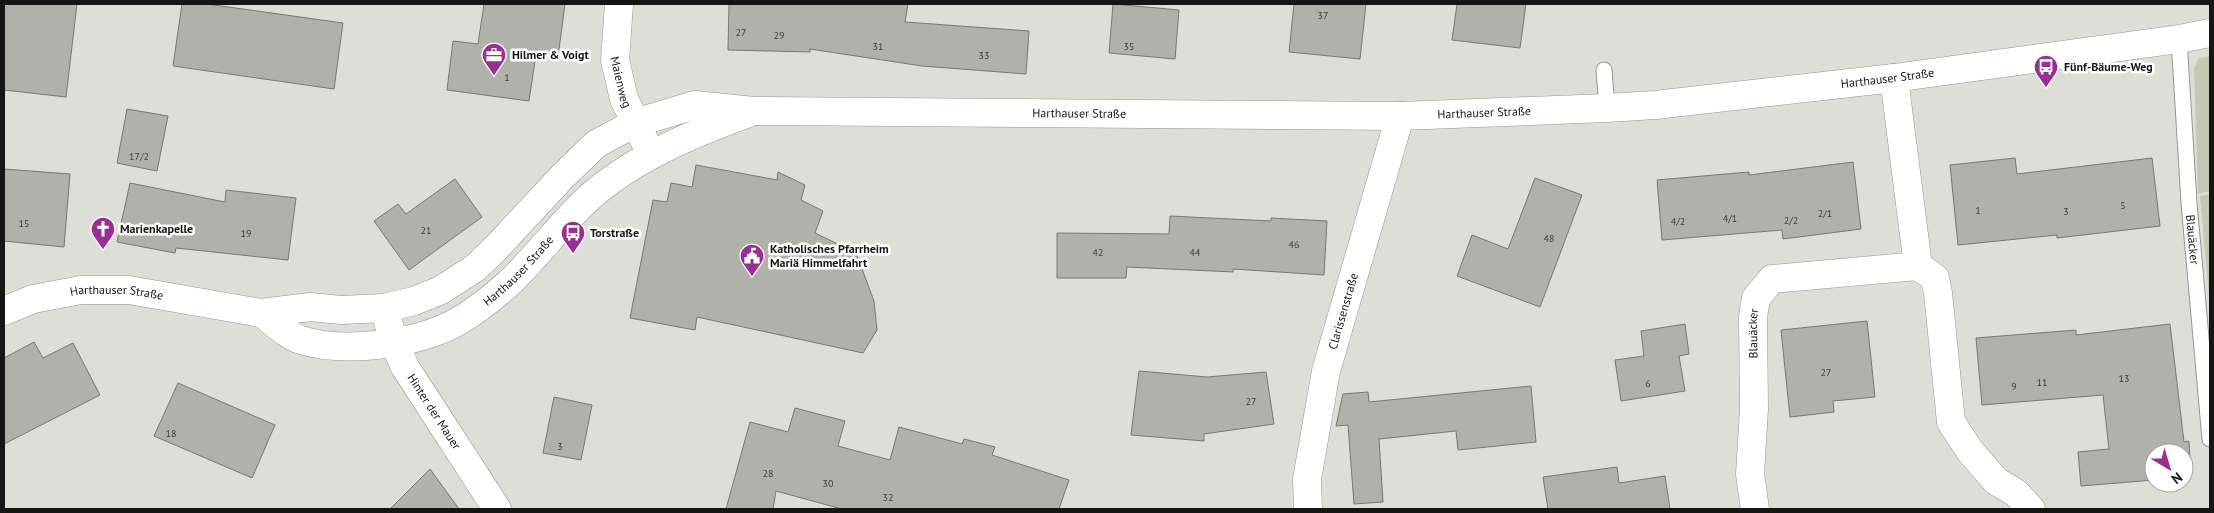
<svg xmlns="http://www.w3.org/2000/svg" width="2214" height="513" viewBox="0 0 2214 513" font-family="'PT Sans',sans-serif">
  <style>
    .green { fill: #c3cab4 }
    .building { fill: #b0b2aa; stroke: #777971 }
    .lines { fill: none; stroke-linecap: round; stroke-linejoin: round }
    .lane-casing { stroke: #94978e; stroke-width: 17 }
    .street-casing { stroke: #94978e; stroke-width: 29 }
    .secondary-casing { stroke: #94978e; stroke-width: 29 }
    .lane { stroke: #fff; stroke-width: 15 }
    .street { stroke: #fff; stroke-width: 28 }
    .secondary { stroke: #fff; stroke-width: 28 }
    .labels { text-anchor: middle; stroke-width: 5; stroke-linejoin: round; paint-order: stroke }
    .number-label { font-size: 10px; fill: #3c3d39 }
    .poi-label { font-size: 12px; font-weight: bold; fill: #151613; stroke: #fff; text-anchor: start }
    .street-label { font-size: 12px; fill: #151613; stroke: #fff }
  </style>
  <rect width="100%" height="100%" fill="#dddfd7"/>
  <path class="green" d="M2210,56V191L2198,194L2194,68L2199,58Z
    M2210,194V307L2200,196Z"/>
  <path class="building" d="M4,4H77L66,97L4,90Z
    M182,4H207L343,23L334,89L173,66Z
    M484,4H565L558,57L536,54L529,101L447,90L453,41L478,44Z
    M729,4H908L905,22L1029,31L1026,74L922,66L810,49V52L728,50Z
    M1113,4L1179,10L1175,59L1109,53Z
    M1294,4H1366L1360,59L1289,52Z
    M1457,4H1526L1520,48L1452,40Z
    M127,109L168,116L157,171L117,163Z
    M2015,158L2017,174L2152,158L2160,226L2057,238V235L1958,245L1950,165Z
    M1853,162L1861,229L1783,239L1782,230L1662,240L1657,180L1749,172V175Z
    M696,165L777,180L778,172L805,185L801,200L823,211L815,233L856,253L874,301L877,330L863,353L697,317L695,330L630,318L653,200L667,202L671,183L692,187Z
    M4,169L70,174L64,247L4,241Z
    M1535,178L1582,195L1540,307L1457,276L1472,235L1508,249Z
    M455,179L482,217L409,270L374,221L398,204L406,214Z
    M130,183L225,202L226,190L296,198L288,260L176,248L175,253L117,242Z
    M1170,216L1271,221V218L1327,221L1324,275L1233,269V272L1127,267L1126,278H1057V233L1169,234Z
    M1867,321L1875,397L1833,401L1834,412L1790,417L1781,330Z
    M1685,324L1689,354L1679,356L1685,391L1621,401L1615,360L1644,356L1641,331Z
    M2170,324L2184,442L2189,441L2191,476L2184,477V453H2154V480L2081,486L2078,452L2109,449L2103,395L1982,405L1976,338L2076,330V335Z
    M34,342L43,358L73,343L100,395L4,444V358Z
    M1139,371L1207,377L1266,372L1274,424L1204,434V441L1131,435Z
    M178,383L275,425L252,478L154,436Z
    M1531,386L1536,442L1458,450L1456,431L1379,439L1383,502L1354,504L1348,425L1336,426L1343,394L1368,392L1369,402Z
    M554,397L592,405L581,460L543,453Z
    M795,408L845,421L838,446L890,460L899,427L962,444L964,439L995,447L992,455L1069,480L1059,509H842L776,491L773,509H726L750,422L788,432Z
    M1617,467L1619,483L1665,476L1670,509H1548L1543,477Z
    M430,469L459,509H390Z"/>
  <g class="lines">
    <defs>
      <g id="lane">
        <path id="s1" d="M2179,39L2189,203L2210,439"/>
        <path d="M1604,70L1607,108"/>
      </g>
      <g id="street">
        <path id="s2" d="M619,4L615,60L624,99L651,154"/>
        <path d="M1918,266L1935,278L1938,293L1951,422L1970,451L1996,481L2016,493L2031,509"/>
        <path id="s3" d="M384,308L394,342L405,367L497,509"/>
        <path id="s4" d="M1308,509L1307,479L1326,371L1400,116"/>
        <path id="s5" d="M1755,509L1750,474L1754,409L1753,317L1756,298L1772,279L1918,266L1894,78"/>
      </g>
      <g id="secondary">
        <path id="s6" d="M4,311L33,299L81,290H129L261,313L310,307L341,310L384,308L414,301L441,290L475,268L494,250L561,178L596,144L635,123L695,105L754,111L1400,116L1607,108L1655,105L1894,78L2179,39L2210,33"/>
        <path id="s7" d="M261,313C271,320 289,337 301,340C344,354 417,344 457,322C475,312 492,298 508,284C541,253 567,214 603,186C647,152 698,132 749,113"/>
      </g>
    </defs>
    <use href="#lane" class="lane-casing"/>
    <use href="#street" class="street-casing"/>
    <use href="#secondary" class="secondary-casing"/>
    <use href="#lane" class="lane"/>
    <use href="#street" class="street"/>
    <use href="#secondary" class="secondary"/>
  </g>
  <defs>
    <symbol id="office-pin" viewBox="-11 -11 22 30"><path d="M0 17L-7.5 6A9.5 9.5 0 1 1 7.5 6Z" fill="#992f92" stroke="#fff"/><path d="M-6-3h4V-5.5h4V-3h4V5H-6ZM-1-4.5V-3h2v-1.5ZM-6 0V1H6V0Z" fill="#fff"/></symbol>
    <symbol id="bus-pin" viewBox="-11 -11 22 30"><path d="M0 17L-7.5 6A9.5 9.5 0 1 1 7.5 6Z" fill="#992f92" stroke="#fff"/><path d="M-5-6H5V4H4V6H2V4H-2V6H-4V4H-5ZM-3.5-4V0h7V-4ZM-3.5 1.2v1.5H-2V1.2ZM2 1.2v1.5H3.5V1.2Z" fill="#fff"/></symbol>
    <symbol id="church-pin" viewBox="-11 -11 22 30"><path d="M0 17L-7.5 6A9.5 9.5 0 1 1 7.5 6Z" fill="#992f92" stroke="#fff"/><path d="M-1.2-6h2.4v3.5h3.3v2.4h-3.3V6h-2.4V-.1h-3.3v-2.4h3.3Z" fill="#fff"/></symbol>
    <symbol id="civic-pin" viewBox="-11 -11 22 30"><path d="M0 17L-7.5 6A9.5 9.5 0 1 1 7.5 6Z" fill="#992f92" stroke="#fff"/><path d="M-.6-6.5H3V-4.5H.6V-3L4-1V1h2V6H-6V1h2V-1L-.6-3ZM-1.2 2.5V6h2.4V2.5Z" fill="#fff"/></symbol>
  </defs>
  <g fill-rule="evenodd">
    <use href="#office-pin" x="480" y="41" width="28" height="38"/>
    <use href="#bus-pin" x="2032" y="53" width="28" height="38"/>
    <use href="#church-pin" x="89" y="215" width="28" height="38"/>
    <use href="#bus-pin" x="559" y="219" width="28" height="38"/>
    <use href="#civic-pin" x="738" y="242" width="28" height="38"/>
  </g>
  <g class="labels">
    <g class="number-label">
      <text x="1323" y="19">37</text>
      <text x="741" y="36">27</text>
      <text x="779" y="39">29</text>
      <text x="878" y="50">31</text>
      <text x="1129" y="50">35</text>
      <text x="984" y="59">33</text>
      <text x="507" y="81">1</text>
      <text x="139" y="160">17/2</text>
      <text x="2123" y="209">5</text>
      <text x="1978" y="214">1</text>
      <text x="2066" y="215">3</text>
      <text x="1825" y="217">2/1</text>
      <text x="1730" y="222">4/1</text>
      <text x="1791" y="224">2/2</text>
      <text x="1678" y="225">4/2</text>
      <text x="24" y="227">15</text>
      <text x="426" y="234">21</text>
      <text x="246" y="237">19</text>
      <text x="1549" y="242">48</text>
      <text x="1294" y="248">46</text>
      <text x="1098" y="256">42</text>
      <text x="1195" y="256">44</text>
      <text x="1826" y="376">27</text>
      <text x="2124" y="382">13</text>
      <text x="2042" y="386">11</text>
      <text x="1648" y="387">6</text>
      <text x="2014" y="390">9</text>
      <text x="1251" y="405">27</text>
      <text x="171" y="437">18</text>
      <text x="560" y="450">3</text>
      <text x="768" y="477">28</text>
      <text x="828" y="487">30</text>
      <text x="888" y="501">32</text>
    </g>
    <g class="poi-label">
      <text x="512" y="59">Hilmer &amp; Voigt</text>
      <text x="2064" y="71">Fünf-Bäume-Weg</text>
      <text x="120" y="233">Marienkapelle</text>
      <text x="590" y="237">Torstraße</text>
      <text x="770" y="253">Katholisches Pfarrheim<tspan x="770" dy="14">Mariä Himmelfahrt</tspan></text>
    </g>
    <g class="street-label">
      <text dy="4" stroke="none"><textPath href="#s6" startOffset="1961">Harthauser Straße</textPath></text>
      <text dy="4" stroke="none"><textPath href="#s2" startOffset="79">Maienweg</textPath></text>
      <text dy="4" stroke="none"><textPath href="#s6" startOffset="1151">Harthauser Straße</textPath></text>
      <text dy="4" stroke="none"><textPath href="#s6" startOffset="1556">Harthauser Straße</textPath></text>
      <text dy="4" stroke="none"><textPath href="#s1" startOffset="201">Blauäcker</textPath></text>
      <text dy="4" stroke="none"><textPath href="#s7" startOffset="289">Harthauser Straße</textPath></text>
      <text dy="4" stroke="none"><textPath href="#s6" startOffset="116">Harthauser Straße</textPath></text>
      <text dy="4" stroke="none"><textPath href="#s4" startOffset="202">Clarissenstraße</textPath></text>
      <text dy="4" stroke="none"><textPath href="#s5" startOffset="176">Blauäcker</textPath></text>
      <text dy="4" stroke="none"><textPath href="#s3" startOffset="116">Hinter der Mauer</textPath></text>
    </g>
  </g>
  <rect width="2214" height="513" fill="none" stroke="#151613" stroke-width="10"/>
  <g transform="translate(2169 468) rotate(142)"><circle r="24" fill="#ffffff" stroke="#a1a2a1"/>
  <path d="M0-4L9 19L0 12L-9 19Z" fill="#992f92"/>
  <text y="-8" font-size="14" font-weight="bold" text-anchor="middle" fill="#151613">N</text>
  </g>
</svg>
